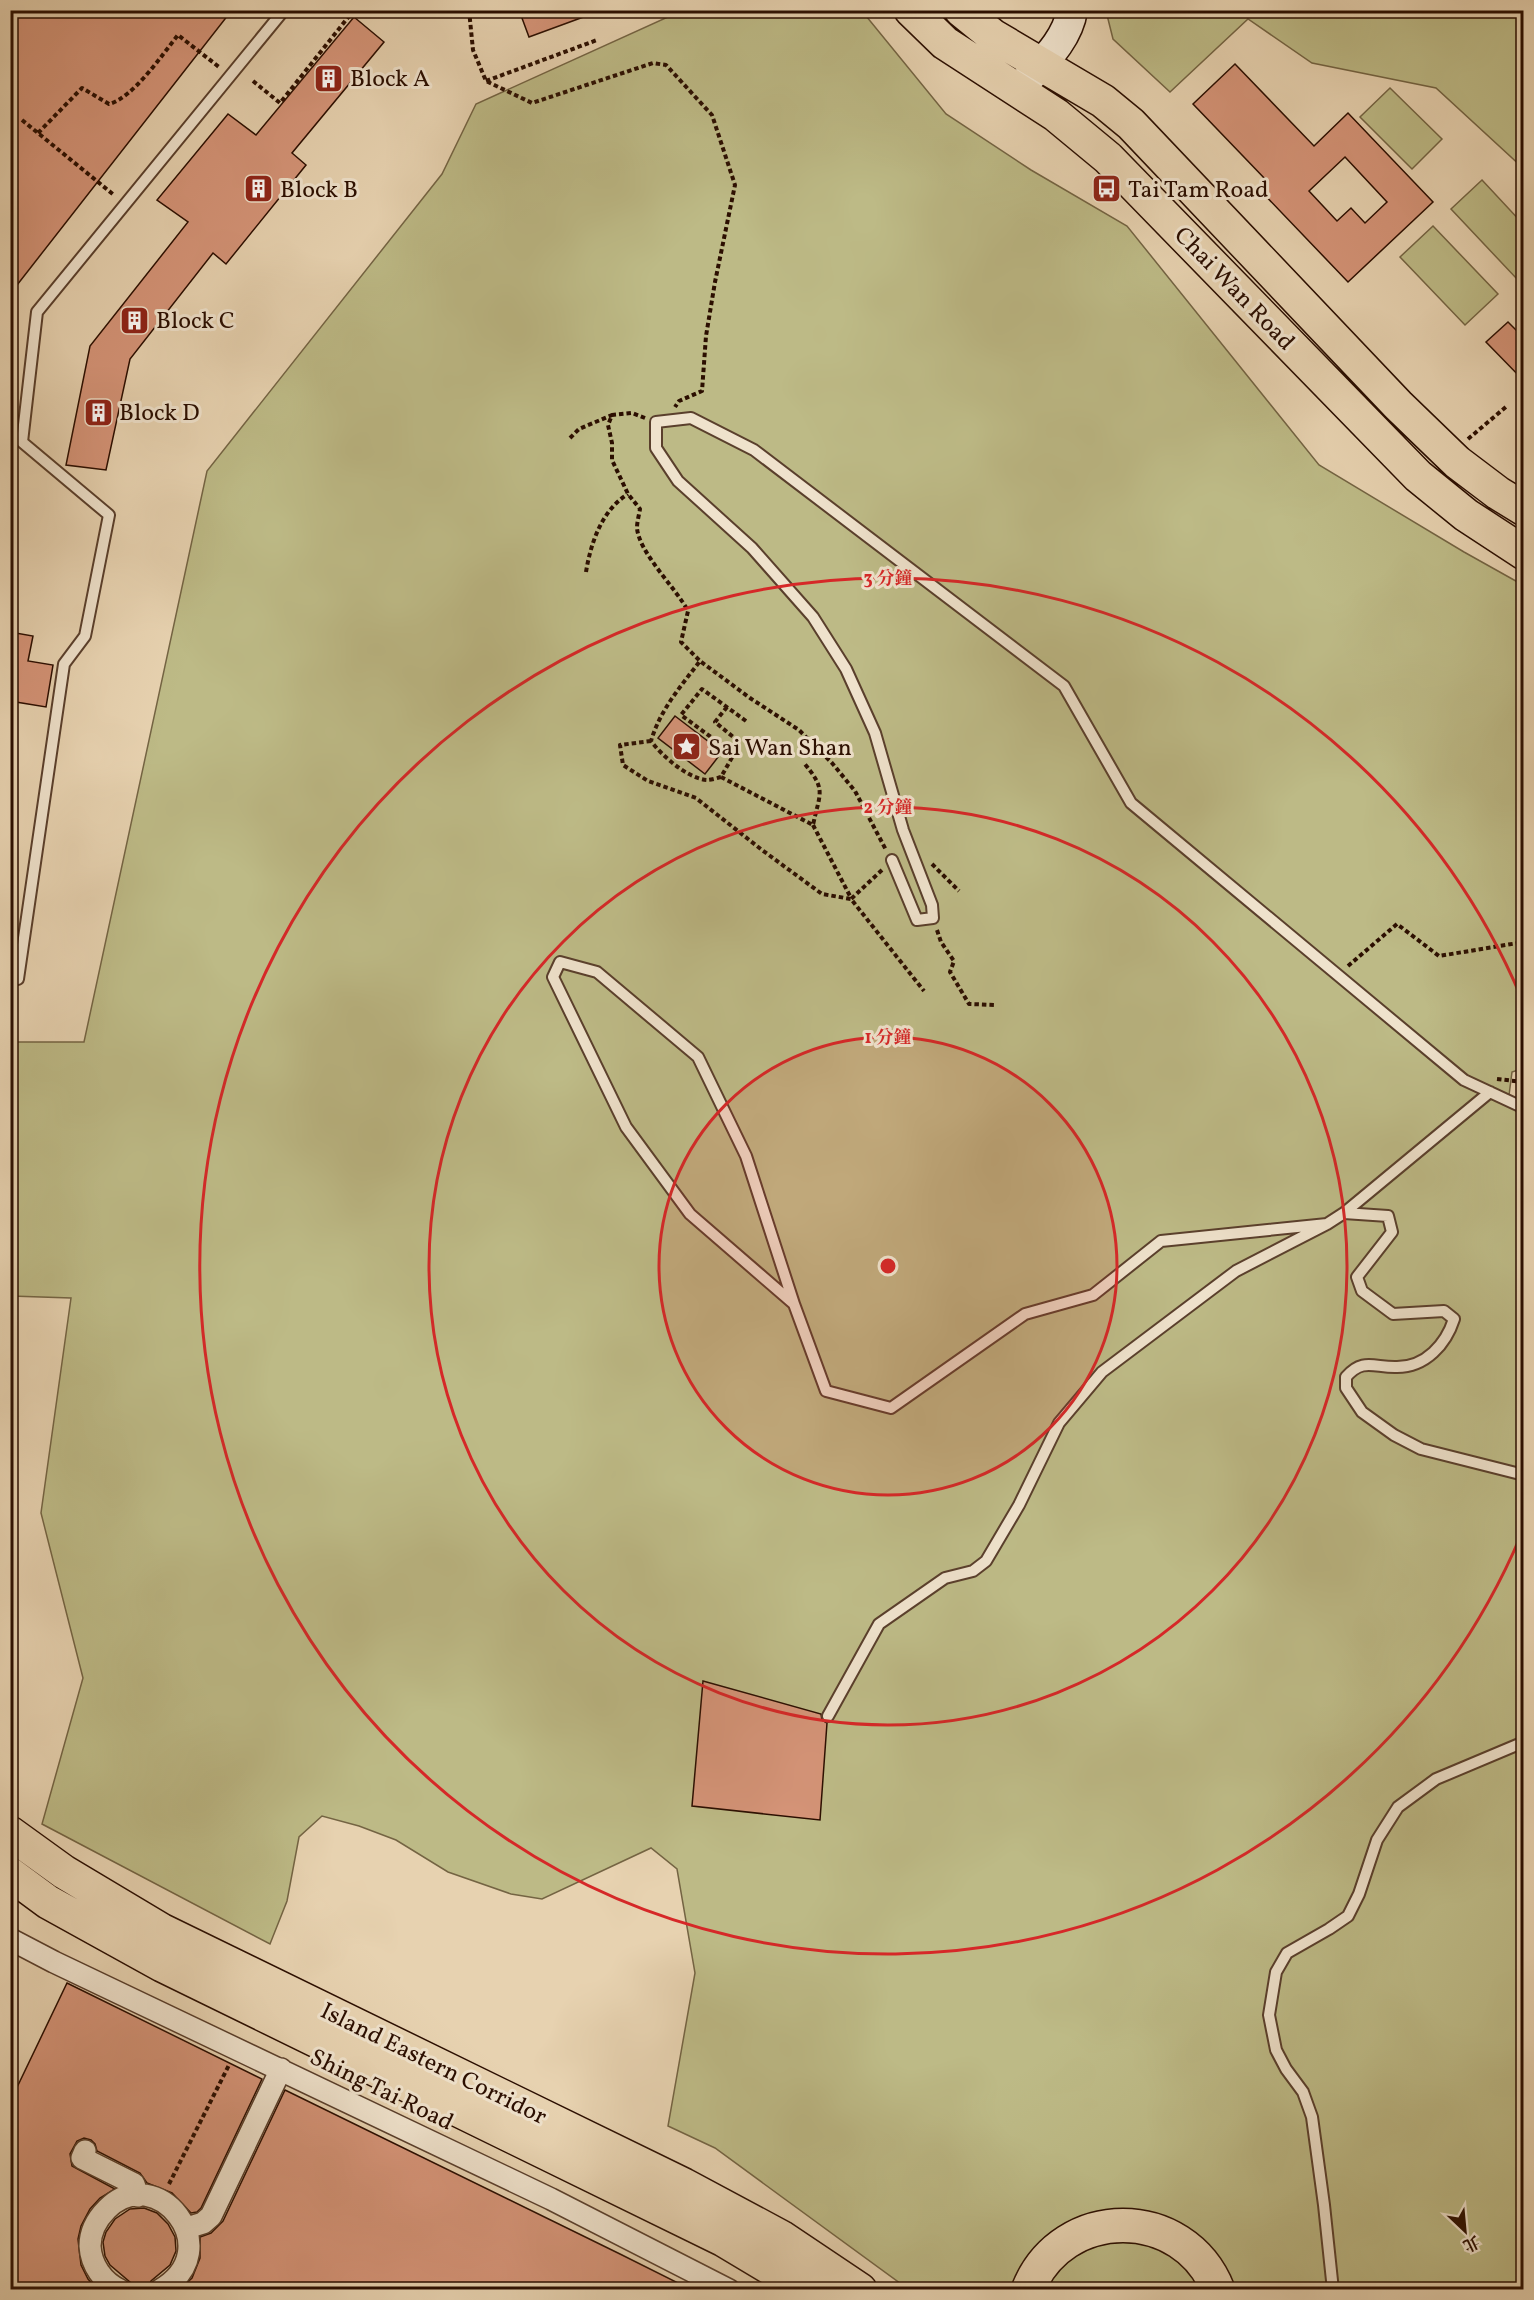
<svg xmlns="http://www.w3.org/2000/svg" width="1534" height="2300" viewBox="0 0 1534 2300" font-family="Vollkorn,'Noto Serif TC',serif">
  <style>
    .green { fill: #bdba86; stroke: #746443; stroke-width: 1.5 }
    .building { fill: #d59478; stroke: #2b0e00; stroke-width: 1.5; fill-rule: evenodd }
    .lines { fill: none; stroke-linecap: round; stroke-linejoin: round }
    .service-casing { stroke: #5a3f2c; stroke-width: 14 }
    .minor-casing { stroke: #5a3f2c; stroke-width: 24 }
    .secondary-casing { stroke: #2b0e00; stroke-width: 33 }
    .primary-casing { stroke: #2b0e00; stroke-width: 36 }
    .motorway-casing { stroke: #2b0e00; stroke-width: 36 }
    .path { stroke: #2b0e00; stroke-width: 4; stroke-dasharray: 4.5 3; stroke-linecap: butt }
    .service { stroke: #efe2cc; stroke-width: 10 }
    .minor { stroke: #efe2cc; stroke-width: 21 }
    .secondary { stroke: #efe2cc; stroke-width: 30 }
    .primary { stroke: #e7d2b0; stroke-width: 33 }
    .motorway { stroke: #e7d2b0; stroke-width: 33 }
    .ring { fill: none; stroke: #d62828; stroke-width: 3 }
    .labels { text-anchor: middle; stroke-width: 6; stroke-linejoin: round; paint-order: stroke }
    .poi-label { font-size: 24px; fill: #2b0e00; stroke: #efe2cc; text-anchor: start }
    .street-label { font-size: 24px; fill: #2b0e00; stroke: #efe2cc }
    .centre { fill: #d62828; stroke: #efe2cc; stroke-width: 3 }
    .ring-label { font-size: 18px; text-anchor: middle; font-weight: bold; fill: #d62828; stroke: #efe2cc; stroke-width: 6; stroke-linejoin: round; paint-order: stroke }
  </style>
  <rect width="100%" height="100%" fill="#e7d2b0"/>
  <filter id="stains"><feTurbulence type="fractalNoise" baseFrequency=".00333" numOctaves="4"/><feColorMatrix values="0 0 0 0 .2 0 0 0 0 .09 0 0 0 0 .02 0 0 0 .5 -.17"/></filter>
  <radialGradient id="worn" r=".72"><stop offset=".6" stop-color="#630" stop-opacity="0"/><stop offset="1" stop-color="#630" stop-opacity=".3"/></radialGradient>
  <path class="green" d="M681,11H862L946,114L1031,170L1127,226L1319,465L1464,552L1523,585L1524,1068L1512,1072L1508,1103L1515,1104L1523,1102V2289H908L715,2148L668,2126L695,1973L677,1869L651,1848L542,1899L511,1894L448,1872L396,1840L359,1826L322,1816L299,1837L287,1901L270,1944L42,1824L83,1678L41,1513L71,1298L11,1296V1042H84L207,471L442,174L476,104Z
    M1106,11H1523V168L1436,88L1312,63L1248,19L1170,92L1113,39Z
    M1390,88L1442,139L1412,169L1360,117Z
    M1482,180L1523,224V270L1516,278L1451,209Z
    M1433,226L1498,294L1465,325L1400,257Z"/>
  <path class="building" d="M10,10H232L10,294Z
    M519,10H596L597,12L529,37Z
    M354,17L384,42L292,153L306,165L226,264L213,253L130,359L106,470L66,465L90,346L188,222L157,200L228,114L256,135Z
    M1235,64L1314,146L1348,113L1433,202L1348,282L1259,189L1267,181L1193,104ZM1345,157L1387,202L1365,223L1351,208L1337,221L1309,191Z
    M1508,322L1524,338V381L1486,342Z
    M10,632L33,636L28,661L53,665L46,707L10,701Z
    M675,716L722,752L705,774L658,738Z
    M703,1681L821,1714L822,1720L827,1723L820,1820L692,1806Z
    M67,1983L262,2079L201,2208L197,2212L191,2213L172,2193L147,2183L140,2173L97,2151L95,2144L91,2140L84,2138L77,2141L70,2154L72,2166L115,2189L100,2198L90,2209L81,2226L78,2239L81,2265L88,2279L97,2289H10V2102Z
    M285,2090L620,2254L690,2289H180L192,2278L200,2258V2237L211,2233L223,2221Z
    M144,2208L157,2213L168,2224L175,2237L176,2251L170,2265L151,2281L148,2289H133L131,2283L110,2265L105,2256L103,2242L106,2232L115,2219L130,2209Z"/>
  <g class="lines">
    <defs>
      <path id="service" d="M892,860L917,920L933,918L932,905L903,830L875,733L846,669L813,617L752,548L678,481L656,448V422L691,418L754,450L1064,686L1131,803L1464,1080L1524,1108
        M18,979L64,664L85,636L109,515L22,442L37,312L284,10
        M1344,1213L1388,1216L1392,1232L1357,1277L1362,1291L1393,1314L1444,1311L1454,1319C1446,1344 1426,1367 1397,1367C1375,1368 1363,1357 1346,1377V1388L1362,1412L1394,1435L1421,1449L1524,1475
        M794,1304L746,1156L698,1057L597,972L560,962L553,977L626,1127L690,1214L794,1304L826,1391L891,1408L1025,1314L1093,1295L1161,1241L1327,1224
        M828,1716L879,1624L945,1578L973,1571L986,1561L1019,1505L1059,1423L1102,1372L1236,1271L1327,1224L1344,1213L1490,1092
        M1333,2290L1324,2205L1312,2117L1303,2092L1286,2069L1276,2050L1269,2015L1276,1972L1287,1953L1329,1929L1348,1916L1359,1894L1377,1840L1398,1807L1436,1779L1524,1742"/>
      <path id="minor" d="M10,1939L54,1962L551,2199L729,2290
        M85,2151L82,2158L134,2184L138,2196
        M187,2228L203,2223L211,2216L281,2069
        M120,2290C103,2282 91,2265 90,2246C90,2232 97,2219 107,2209C155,2160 231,2249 160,2290"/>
      <path id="secondary" d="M1025,82C1043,62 1068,39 1072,10"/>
      <path id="primary" d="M911,10L945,43L1056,115L1108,158L1418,476L1466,515L1524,553
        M961,10L993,36L1103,101L1131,124L1398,405L1457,462L1498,493L1524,509"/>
      <path id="motorway" d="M10,1833L64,1872L161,1930L684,2185L781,2237L860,2290
        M10,1874L48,1902L162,1965L724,2240L807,2290
        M1028,2290C1062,2204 1184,2204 1218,2290"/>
    </defs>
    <use href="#service" class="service-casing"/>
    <use href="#minor" class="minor-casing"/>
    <use href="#secondary" class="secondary-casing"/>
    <use href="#primary" class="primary-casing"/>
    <use href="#motorway" class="motorway-casing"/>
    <path class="path" d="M469,10L473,50L486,81L532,103L653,63L666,65L712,115L735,185L715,282L706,336L702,391L679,401L675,407
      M1113,10L1118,13L1126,10
      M253,81L280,103L354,10
      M486,81L597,40
      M22,120L114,195
      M38,133L82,88L109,104C133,98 162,55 178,35L219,67
      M645,418L632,413L612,415L608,425L612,443V460L628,494L640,509C639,515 637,522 637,528C639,553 676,588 688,611L681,642L700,661
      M1520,419L1524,423
      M570,438L579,429L612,415
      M1468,439L1507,406
      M586,572C591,542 602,510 628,494
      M727,707L715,722L737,740L734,754
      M746,721L702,689L681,715L734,754L721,777L813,825C820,792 827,790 803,762
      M651,741L620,745L623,765L648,781L696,798L762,850L822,894L851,899
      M721,777C717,778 711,780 707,780C688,779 661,755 651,741C660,710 681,686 700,661L750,698L799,730L832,763L855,791L886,850
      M813,825L851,898
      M932,864L959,891
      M882,870L851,899L924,991
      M937,930L941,942L954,961L950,972L969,1004L996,1005
      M1348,966L1397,924L1439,956L1524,942
      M1497,1079L1524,1082
      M169,2184L229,2065"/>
    <use href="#service" class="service"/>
    <use href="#minor" class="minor"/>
    <use href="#secondary" class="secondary"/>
    <use href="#primary" class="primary"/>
    <use href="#motorway" class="motorway"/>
  </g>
  <circle cx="888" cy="1266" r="229" fill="#d62828" fill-opacity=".12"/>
  <g class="ring">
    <circle cx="888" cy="1266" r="229"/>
    <circle cx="888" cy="1266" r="459"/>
    <path d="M1521 1535A688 688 0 1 1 1521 997"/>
  </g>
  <defs>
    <symbol id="building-square" viewBox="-11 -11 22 22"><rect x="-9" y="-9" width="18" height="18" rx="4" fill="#8f2418" stroke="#efe2cc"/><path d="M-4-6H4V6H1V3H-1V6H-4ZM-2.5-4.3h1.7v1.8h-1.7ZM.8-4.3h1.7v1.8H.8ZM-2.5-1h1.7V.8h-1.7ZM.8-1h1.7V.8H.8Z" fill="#fff"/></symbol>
    <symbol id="bus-square" viewBox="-11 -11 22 22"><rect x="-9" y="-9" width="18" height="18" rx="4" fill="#8f2418" stroke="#efe2cc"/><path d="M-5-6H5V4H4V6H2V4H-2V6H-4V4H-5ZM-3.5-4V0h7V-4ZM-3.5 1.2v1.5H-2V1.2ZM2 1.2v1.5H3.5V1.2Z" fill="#fff"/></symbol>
    <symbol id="sight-square" viewBox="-11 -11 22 22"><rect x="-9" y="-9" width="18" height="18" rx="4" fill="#8f2418" stroke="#efe2cc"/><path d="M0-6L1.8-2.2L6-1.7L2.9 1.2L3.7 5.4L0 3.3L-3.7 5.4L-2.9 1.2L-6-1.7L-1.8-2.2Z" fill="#fff"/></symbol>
  </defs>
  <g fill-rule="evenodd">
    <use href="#building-square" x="312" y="62" width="33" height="33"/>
    <use href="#building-square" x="242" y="172" width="33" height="33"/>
    <use href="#bus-square" x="1090" y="172" width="33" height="33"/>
    <use href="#building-square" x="118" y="304" width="33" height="33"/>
    <use href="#building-square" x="82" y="396" width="33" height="33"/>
    <use href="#sight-square" x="670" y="730" width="33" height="33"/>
  </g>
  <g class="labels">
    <g class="poi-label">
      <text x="350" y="86">Block A</text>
      <text x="280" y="197">Block B</text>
      <text x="1128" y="197">Tai Tam Road</text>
      <text x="156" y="328">Block C</text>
      <text x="119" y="420">Block D</text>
      <text x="708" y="755">Sai Wan Shan</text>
    </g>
    <g class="street-label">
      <text transform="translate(1235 288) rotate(46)" y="8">Chai Wan Road</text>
      <text transform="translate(434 2063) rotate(26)" y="8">Island Eastern Corridor</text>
      <text transform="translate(382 2089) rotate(26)" y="8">Shing Tai Road</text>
    </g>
  </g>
  <circle cx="888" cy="1266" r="9" class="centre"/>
  <g class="ring-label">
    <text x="888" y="584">3 分鐘</text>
    <text x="888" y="813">2 分鐘</text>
    <text x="888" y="1043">1 分鐘</text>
  </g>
  <rect width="1534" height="2300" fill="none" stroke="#e7d2b0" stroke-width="36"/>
  <rect x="12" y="12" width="1510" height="2276" fill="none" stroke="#2b0e00" stroke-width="3"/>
  <rect x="18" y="18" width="1498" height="2264" fill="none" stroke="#2b0e00" stroke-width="1.5"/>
  <g transform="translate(1465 2231) rotate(154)" stroke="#efe2cc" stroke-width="4.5" paint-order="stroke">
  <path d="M0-4.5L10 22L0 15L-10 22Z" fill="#2b0e00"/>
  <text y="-9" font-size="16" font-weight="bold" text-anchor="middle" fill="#2b0e00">北</text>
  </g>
  <rect width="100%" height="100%" filter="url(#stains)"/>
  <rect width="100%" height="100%" fill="url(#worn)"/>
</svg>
